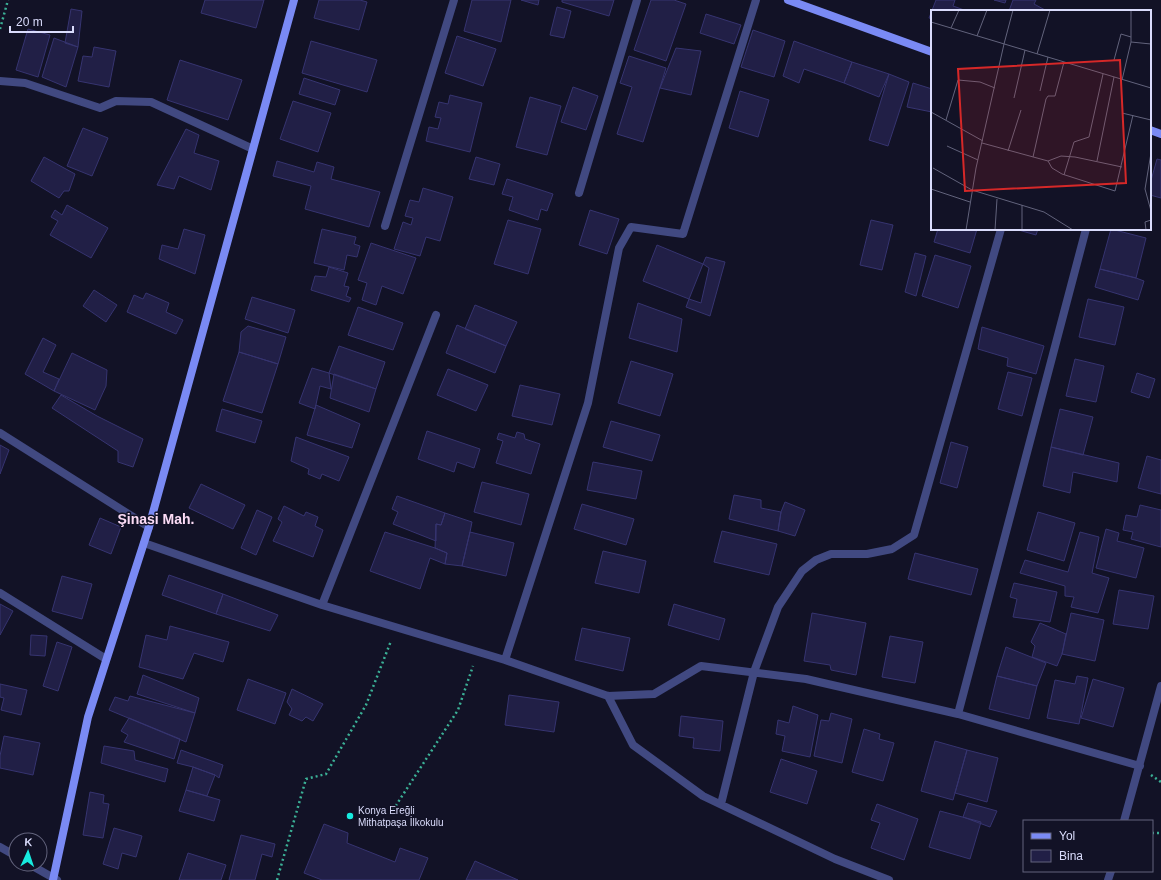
<svg xmlns="http://www.w3.org/2000/svg" width="1161" height="880" viewBox="0 0 1161 880" font-family="Arial,sans-serif">
  <style>
    .building { fill: #211f46; stroke: #363470 }
    .lines { fill: none; stroke-linecap: round; stroke-linejoin: round }
    .path { stroke: #3bb096; stroke-width: 2.5; stroke-dasharray: 2 3; stroke-linecap: butt }
    .minor { stroke: #414981; stroke-width: 8 }
    .secondary { stroke: #7a8af4; stroke-width: 8 }
    .poi-dot { fill: #17ebdf; stroke: #121226; stroke-width: 1.5 }
    .labels { text-anchor: middle; stroke-width: 3; stroke-linejoin: round; paint-order: stroke }
    .poi-label { font-size: 10px; fill: #dadcfc; stroke: #121226; text-anchor: start }
    .district-label { font-size: 14px; font-weight: bold; fill: #fcdcf6; stroke: #121226 }
    .inset-road { fill: none; stroke: #62637c; stroke-width: 1 }
    .view { fill: #d62828; fill-opacity: 0.15; stroke: #d62828; stroke-width: 2 }
    .inset-edge { fill: none; stroke: #dadcfc; stroke-width: 2 }
  </style>
  <rect width="100%" height="100%" fill="#121226"/>
  <path class="building" d="M205,0H264L256,28L201,13Z
    M319,0H360L367,2L359,30L314,18Z
    M472,0H511L501,42L464,31Z
    M521,0H539L538,5Z
    M562,0H614L609,16L562,2Z
    M651,0H674L686,4L666,61L634,50Z
    M936,0H955L953,6L967,11H932V19L929,18Z
    M994,0H1006L1005,3Z
    M1013,0H1036L1034,4L1047,11H1009Z
    M557,7L571,11L564,38L550,35Z
    M71,9L82,11L78,47L65,43Z
    M706,14L741,25L734,44L700,33Z
    M28,29L50,35L38,77L16,70Z
    M753,30L785,41L774,77L741,67Z
    M457,36L496,49L483,86L445,73Z
    M54,38L78,47L66,87L42,77Z
    M311,41L377,60L367,92L302,73Z
    M794,41L852,62L844,83L804,69L799,83L783,76Z
    M94,47L116,51L109,87L78,81L83,56L92,57Z
    M676,48L701,51L691,95L660,88Z
    M629,56L666,68L643,142L617,134L632,87L620,83Z
    M180,60L242,80L228,120L167,100Z
    M852,62L889,74L879,97L844,83Z
    M889,74L909,82L888,146L869,140Z
    M304,78L340,90L335,105L299,94Z
    M913,83L932,89V112L907,107Z
    M573,87L598,96L586,130L561,122Z
    M740,91L769,100L758,137L729,128Z
    M450,95L482,103L470,152L426,141L429,127L438,129L441,118L435,117L439,102L448,104Z
    M530,97L561,106L547,155L516,147Z
    M293,101L331,113L318,152L280,139Z
    M83,128L108,138L92,176L67,166Z
    M186,129L199,135L194,153L219,161L211,190L179,176L174,189L157,185Z
    M44,157L75,174L69,191H64L59,198L31,181Z
    M476,157L500,164L494,185L469,179Z
    M1157,159L1161,160V198L1150,195V184Z
    M277,161L314,172L317,162L334,167L331,179L380,192L369,227L305,209L311,186L273,176Z
    M507,179L553,194L547,211L541,209L538,220L509,210L513,197L502,194Z
    M423,188L453,197L440,241L426,237L420,256L394,249L403,222L411,225L413,218L405,216L410,200L419,202Z
    M67,205L108,228L91,258L50,235L58,221L51,217L55,210L62,215Z
    M590,210L619,219L607,254L579,245Z
    M508,220L541,229L528,274L494,264Z
    M871,220L893,225L882,270L860,265Z
    M184,229L205,235L195,274L159,259L162,245L178,249Z
    M322,229L356,237L354,244L360,246L357,257L347,255L344,270L314,263Z
    M938,229H977L970,253L934,242Z
    M1015,229H1038L1036,235Z
    M1111,229L1146,238L1136,278L1100,269Z
    M371,243L416,258L403,294L382,286L376,305L362,300L367,283L358,280Z
    M657,245L703,264L689,299L643,281Z
    M915,253L926,256L916,296L905,292Z
    M935,255L971,266L958,308L922,296Z
    M706,257L725,262L710,316L686,307L689,299L701,303L709,268L703,264Z
    M329,267L348,273L344,286L349,287L346,296L351,298L349,302L311,290L315,276L326,277Z
    M1100,269L1136,278L1144,281L1138,300L1095,287Z
    M94,290L117,305L106,322L83,306Z
    M146,293L169,303L166,312L183,320L176,334L127,312L134,295L143,299Z
    M252,297L295,310L288,333L245,319Z
    M1088,299L1124,307L1115,345L1079,337Z
    M638,303L682,319L677,352L629,338Z
    M475,305L517,322L506,346L465,329Z
    M358,307L403,323L393,350L348,335Z
    M457,325L506,346L495,373L446,353Z
    M248,326L286,337L278,364L239,352L241,332Z
    M982,327L1044,346L1036,374L1007,366L1008,358L978,349Z
    M43,338L56,345L43,372L59,379L54,391L25,374Z
    M339,346L385,362L376,389L329,373Z
    M239,352L278,364L262,413L223,401Z
    M72,353L107,370L106,386L95,410L54,391Z
    M1075,359L1104,366L1096,402L1066,396Z
    M631,361L673,374L660,416L618,403Z
    M312,368L329,373L331,389L320,386L315,409L299,403Z
    M448,369L488,385L476,411L437,395Z
    M1008,372L1032,378L1022,416L998,409Z
    M1137,373L1155,379L1149,398L1131,392Z
    M334,374L376,389L369,412L330,398Z
    M520,385L560,394L552,425L512,416Z
    M61,395L97,416L143,439L133,467L118,462V451L52,408Z
    M316,405L360,424L352,448L307,435Z
    M222,409L262,421L255,443L216,431Z
    M1060,409L1093,417L1083,455L1051,447Z
    M611,421L660,435L652,461L603,447Z
    M427,431L480,449L474,468L457,462L454,472L418,459Z
    M517,432L524,434L525,439L540,444L531,474L496,463L503,441L497,439L499,433L515,438Z
    M296,437L349,457L339,481L322,474L320,479L308,474L309,469L291,461Z
    M951,442L968,447L957,488L940,483Z
    M0,445L9,450L0,474Z
    M1051,447L1119,463L1117,482L1073,472L1070,493L1043,486Z
    M1147,456L1161,460V494L1138,488Z
    M593,462L642,471L636,499L587,490Z
    M482,482L529,494L521,525L474,512Z
    M201,484L245,505L233,529L189,508Z
    M734,495L761,500V508L781,512L778,531L729,519Z
    M397,496L445,513L441,525L436,524V541L393,524L398,512L392,509Z
    M785,502L805,510L795,536L778,531L781,512Z
    M582,504L634,519L626,545L574,529Z
    M1140,505L1161,510V547L1131,539L1133,532L1123,530L1126,515L1137,517Z
    M284,506L304,516L306,512L318,517L315,526L323,530L313,557L273,541L282,522L278,519Z
    M257,510L272,517L256,555L241,548Z
    M1038,512L1075,523L1064,561L1027,550Z
    M445,513L472,522L470,532L462,566L445,564L447,553L435,548L436,524L441,525Z
    M100,518L121,527L111,554L89,545Z
    M1106,529L1119,533L1117,541L1144,548L1136,578L1096,568Z
    M722,531L777,544L769,575L714,562Z
    M385,532L435,548L447,553L445,564L430,558L420,589L370,571Z
    M470,532L514,543L506,576L462,566Z
    M1080,532L1099,537L1092,573L1109,578L1098,613L1071,607L1074,597L1065,596V586L1020,573L1025,560L1068,572Z
    M603,551L646,561L639,593L595,583Z
    M915,553L978,569L971,595L908,579Z
    M169,575L223,594L216,614L162,595Z
    M62,576L92,584L82,619L52,611Z
    M1014,583L1057,592L1050,622L1013,617L1017,599L1010,597Z
    M1119,590L1154,596L1148,629L1113,624Z
    M223,594L278,615L270,631L216,614Z
    M0,604L13,611L0,635Z
    M674,604L725,619L719,640L668,625Z
    M812,613L866,623L856,675L831,670L830,665L804,661Z
    M1071,613L1104,620L1095,661L1062,654Z
    M1040,623L1066,634L1062,654L1057,666L1032,657L1035,646L1031,642Z
    M170,626L229,642L223,662L194,653L183,679L139,667L146,635L167,640Z
    M582,628L630,638L623,671L575,660Z
    M31,635L47,636L45,656L30,655Z
    M890,636L923,642L915,683L882,677Z
    M57,642L72,647L58,691L43,686Z
    M1006,647L1046,663L1037,686L997,676Z
    M143,675L199,698L195,713L137,694Z
    M997,676L1037,686L1029,719L989,709Z
    M1077,676L1088,678L1079,724L1047,718L1055,680L1075,684Z
    M248,679L286,693L275,724L237,710Z
    M1093,679L1124,688L1113,727L1081,718Z
    M0,684L27,690L21,715L1,710L4,698L0,697Z
    M292,689L323,704L313,721L306,717L302,721L289,715L292,709L287,702Z
    M509,695L559,702L554,732L505,725Z
    M130,696L195,713L186,742L109,710L115,697L128,701Z
    M793,706L818,715L810,757L782,751L785,736L776,734L778,720L789,723Z
    M831,713L852,719L842,763L814,756L821,720L829,721Z
    M681,716L723,721L720,751L693,748L694,738L679,736Z
    M129,718L180,739L174,759L124,742L128,735L121,731Z
    M864,729L880,734L879,739L894,743L883,781L852,772Z
    M4,736L40,743L33,775L0,768V756Z
    M935,741L967,750L953,800L921,791Z
    M104,746L134,751L135,760L168,769L165,782L101,763Z
    M181,750L223,765L219,778L215,775L193,767L177,763Z
    M967,750L998,758L987,802L955,793Z
    M781,759L817,771L807,804L770,792Z
    M193,767L215,775L207,796L186,790Z
    M186,790L220,800L214,821L179,811Z
    M90,792L104,795L103,803L109,804L103,838L83,835Z
    M968,803L997,811L990,827L963,817Z
    M877,804L918,819L904,860L871,848L880,823L871,820Z
    M940,811L981,822L970,859L929,847Z
    M324,824L348,833L347,843L395,862L400,848L428,858L419,880H322L304,873Z
    M114,828L142,836L136,857L122,853L118,869L103,864Z
    M241,835L275,844L272,857L262,854L255,880H229Z
    M188,853L226,865L221,880H179Z
    M475,861L518,880H466Z"/>
  <g class="lines">
    <path class="path" d="M0,29L8,0
      M1151,775L1161,782
      M393,810L458,710L473,666
      M1152,833H1161
      M277,880L306,779L326,774L366,705L391,641"/>
    <path class="minor" d="M0,81L25,83L100,108L116,101L151,102L253,149
      M579,193L637,0
      M385,226L454,0
      M0,433L149,527
      M144,543L322,605L505,660L608,696L654,694L701,666L806,679L958,714L1140,766
      M0,593L106,659
      M322,605L436,315
      M505,660L588,403L619,248L631,227L683,234L756,0
      M608,696L633,745L703,796L835,859L889,880
      M958,714L1086,229
      M721,804L754,672L778,607L802,571L816,560L831,554H867L892,549L914,535L1001,229
      M1124,821L1161,686
      M0,847L16,856
      M29,864L57,880
      M1108,880L1111,871"/>
    <path class="secondary" d="M788,0L932,52
      M1150,130L1161,134
      M53,880L88,717L149,527L294,0"/>
  </g>
  <circle class="poi-dot" cx="350" cy="816" r="4"/>
  <g class="labels">
    <g class="poi-label">
      <text x="358" y="814">Konya Ereğli<tspan x="358" dy="12">Mithatpaşa İlkokulu</tspan></text>
    </g>
    <g class="district-label">
      <text x="156" y="524">Şinasi Mah.</text>
    </g>
  </g>
  <g transform="translate(931 10)">
    <rect width="220" height="220" fill="#121226"/>
    <path class="inset-road" d="M0,12L220,78M20,18L28,0M46,26L56,0M200,32L220,34M73,34L82,0M106,44L119,0M183,50L190,24L200,27M191,70L200,32V0M109,81L117,47M83,88L94,40M0,102L52,131M191,103L220,110M15,110L27,70L49,72L64,78M51,133L117,151L130,146L144,147L191,157M16,136L47,150M77,141L90,100M220,143L214,179L220,201M102,147L115,89L117,86H124L133,52M117,151L121,158L131,164L184,181L202,105M166,151L183,67M2,158L41,180L113,202L142,220M133,165L143,132L158,127L172,64M0,179L39,192M35,220L45,158L73,34M64,220L66,189M91,220V195M215,220L214,212L220,210"/>
    <path class="view" d="M189,50L195,173L34,181L27,59Z"/>
    <rect width="220" height="220" class="inset-edge"/>
  </g>
  <rect x="1023" y="820" width="130" height="52" fill="#121226" stroke="#62637c"/>
  <rect x="1031" y="833" width="20" height="6" fill="#7a8af4" stroke="#62637c"/>
  <text x="1059" y="840" font-size="12" fill="#dadcfc">Yol</text>
  <rect x="1031" y="850" width="20" height="12" fill="#211f46" stroke="#62637c"/>
  <text x="1059" y="860" font-size="12" fill="#dadcfc">Bina</text>
  <g transform="translate(28 852) rotate(3)"><circle r="19" fill="#121226" stroke="#62637c"/>
  <path d="M0-3L7 15L0 10L-7 15Z" fill="#17ebdf"/>
  <text y="-6" font-size="11" font-weight="bold" text-anchor="middle" fill="#dadcfc">K</text>
  </g>
  <path d="M10 26v6h63v-6" fill="none" stroke="#dadcfc" stroke-width="2"/>
  <text x="16" y="26" font-size="12" fill="#dadcfc" stroke="#121226" stroke-width="3" paint-order="stroke">20 m</text>
</svg>
